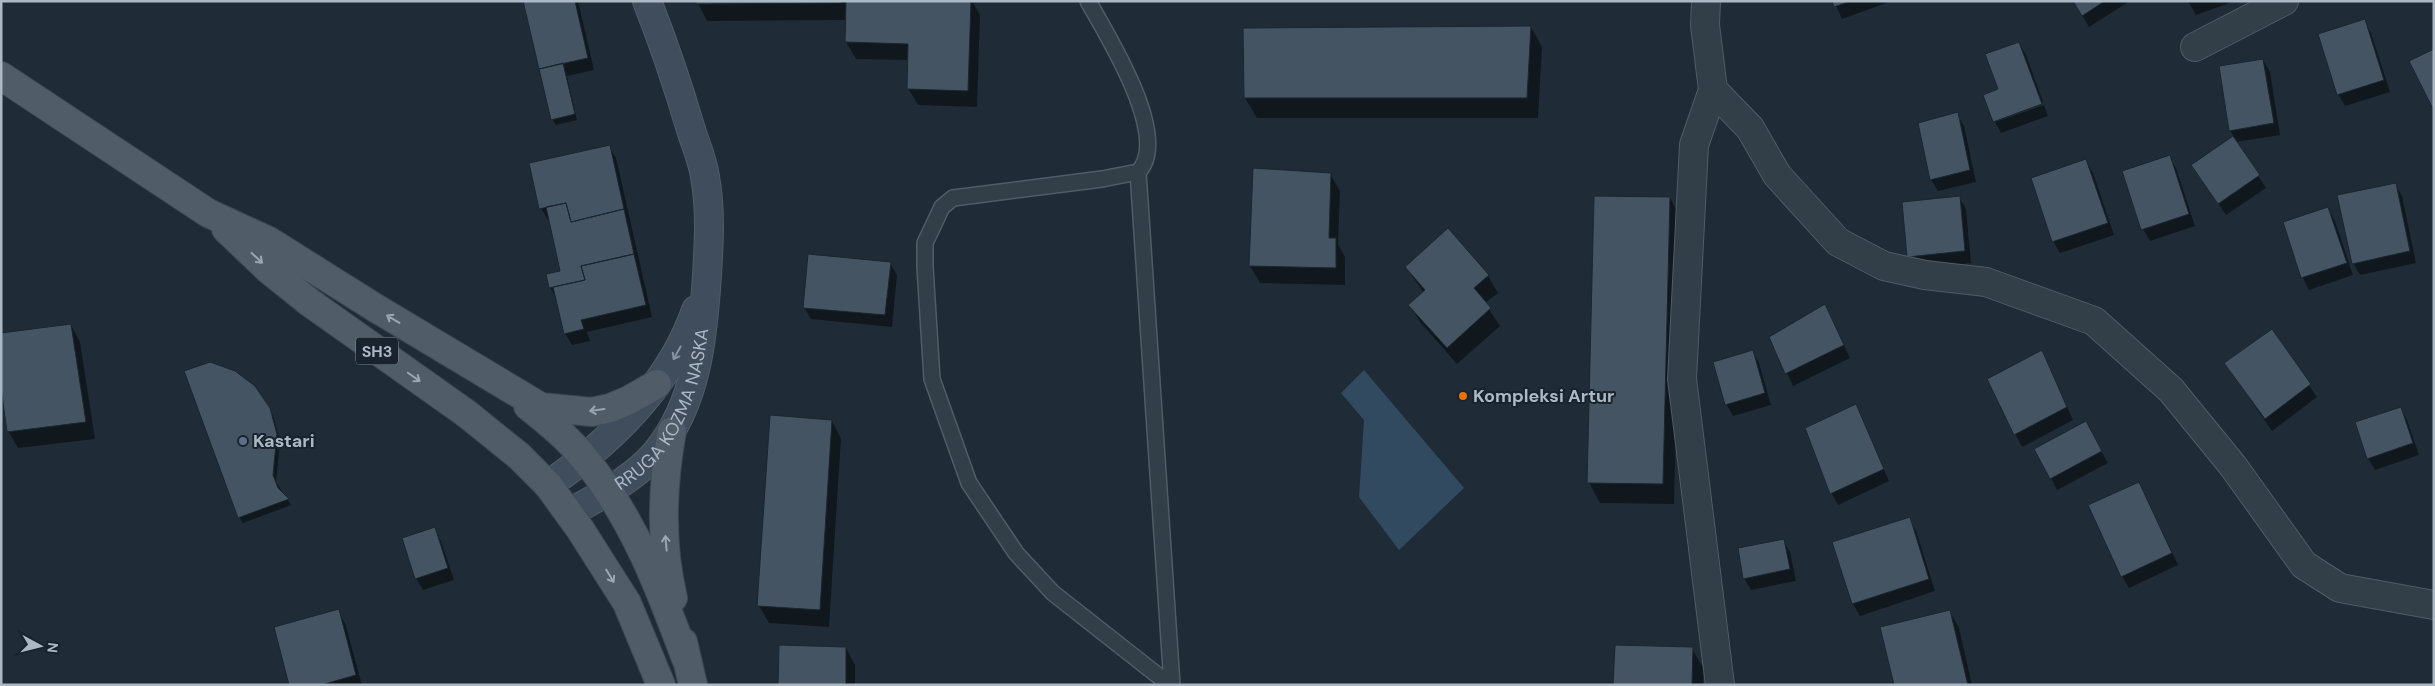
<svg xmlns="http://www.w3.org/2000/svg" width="2435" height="686" viewBox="0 0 2435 686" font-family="'DM Sans',sans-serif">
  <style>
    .water { fill: #314a60 }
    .shadow { fill: #0007 }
    .building { fill: #445462; stroke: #1a252f }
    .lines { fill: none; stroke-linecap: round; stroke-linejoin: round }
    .lane-casing { stroke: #505c66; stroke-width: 18 }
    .street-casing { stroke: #505c66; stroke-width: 30 }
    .secondary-casing { stroke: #505c66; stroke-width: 30 }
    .primary-casing { stroke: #3c4752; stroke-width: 30 }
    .lane { stroke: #323e48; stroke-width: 15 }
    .street { stroke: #323e48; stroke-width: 28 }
    .secondary { stroke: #404d5c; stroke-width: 28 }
    .primary { stroke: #505d69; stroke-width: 28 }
    .oneway { stroke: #9aa7b3 }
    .oneway2 { stroke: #8693a0 }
    .food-dot { fill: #e8710a; stroke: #18232d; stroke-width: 2 }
    .service-dot { fill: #5c6f8a; stroke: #18232d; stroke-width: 2 }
    .labels { text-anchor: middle; stroke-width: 4; stroke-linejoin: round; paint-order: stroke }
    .shield { fill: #18232d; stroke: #808c97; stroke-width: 1 }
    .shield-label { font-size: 16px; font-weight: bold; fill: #acb9c5 }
    .poi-label { font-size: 18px; font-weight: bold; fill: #acb9c5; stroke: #18232d; text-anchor: start }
    .street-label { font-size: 18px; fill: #acb9c5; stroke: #18232d }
  </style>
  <rect width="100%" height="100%" fill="#1f2c38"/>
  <path class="water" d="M1364,370L1464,488L1399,550L1359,497L1364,420L1341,393Z"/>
  <path class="shadow" d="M524,1H578L594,70L567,76L577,120L556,125L552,119Z
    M697,1H972L980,15L977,107L918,105L908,88L909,60L856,59L846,42L847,20L707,21Z
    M1834,1H1892L1842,19Z
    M2074,1H2130L2089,27Z
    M2188,1H2235L2196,15Z
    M2364,21L2371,33L2390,92L2345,106L2338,94Z
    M1531,27L1542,47L1538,118H1257L1245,98Z
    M2019,43L2026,55L2043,102L1994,120L2000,90Z
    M2263,60L2270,72L2280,135L2236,142L2266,188L2226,215L2193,165L2234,137L2230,130Z
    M2044,105L2048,116L2001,133L1995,122Z
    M1957,114L1964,126L1976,182L1938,191L1931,179Z
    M609,146L616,158L652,317L587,332L590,341L572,345L565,333L557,299L550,288L562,272L550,220H548L541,208Z
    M2169,156L2176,168L2195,226L2150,241L2143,229Z
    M2086,161L2093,173L2114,235L2060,253L2053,241Z
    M1330,174L1340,191L1338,244L1345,257V285L1260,283L1250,266Z
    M2395,184L2402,196L2416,263L2360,275L2353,263Z
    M1959,197L1966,209L1971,263L1915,269L1908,257Z
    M1670,198L1681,219L1674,504L1600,503L1589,482Z
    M2328,209L2335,221L2353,275L2309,290L2303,278L2284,223Z
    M890,263L897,275L892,327L811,319L804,307Z
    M1406,267L1488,276L1498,293L1485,303L1500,326L1457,364L1420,322L1410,305L1424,293Z
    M1831,318L1850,358L1793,386L1770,338Z
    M71,325L80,342L95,439L18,448L8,431Z
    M2271,331L2317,397L2272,431L2226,364Z
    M1752,351L1759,363L1771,405L1733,416L1726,404Z
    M2042,351L2073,420L2022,447L1988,379Z
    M254,387L273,415L280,441L276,482L291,505L243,523L239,517Z
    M1855,406L1889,481L1838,505L1832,494L1807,429Z
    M2400,408L2407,420L2419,455L2375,470L2368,458Z
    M832,421L841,438L829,627L769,623L759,606Z
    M2092,435L2108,463L2057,490L2051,478Z
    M2139,483L2178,565L2129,588L2122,576Z
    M1909,519L1916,531L1935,591L1860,616L1853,604L1833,543Z
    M434,529L441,541L454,580L423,590L416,578Z
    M1783,540L1790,552L1796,581L1751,590L1744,578Z
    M338,611L345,623L362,685H290Z
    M1950,612L1959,628L1972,685H1896Z
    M846,648L855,665V685H779Z
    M1692,649L1704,669L1703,685H1615Z"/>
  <path class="building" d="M523,1H575L588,58L539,69Z
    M696,1H841V3L696,4Z
    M846,1H971L968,91L907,89L908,44L845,42Z
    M1832,1H1851L1834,7Z
    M2073,1H2105L2082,16Z
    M2365,19L2384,80L2337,95L2318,34Z
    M1531,26L1527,98H1244L1243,28Z
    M2019,42L2042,104L1993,122L1983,95L1998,89L1985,54Z
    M2434,49V111L2409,61Z
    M2263,59L2274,123L2229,131L2219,66Z
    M563,63L575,114L551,120L539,69Z
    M1958,112L1970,170L1930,180L1918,123Z
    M2233,136L2260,175L2218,204L2191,165Z
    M610,145L624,209L571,222L566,203L539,209L529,163Z
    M2170,155L2189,214L2141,230L2122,171Z
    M2086,159L2108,223L2052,242L2031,178Z
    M1253,168L1331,173L1329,238H1336V268L1249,266Z
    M2396,183L2410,251L2352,264L2337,195Z
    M1594,196L1670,197L1663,484L1587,483Z
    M1960,196L1965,251L1907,257L1902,202Z
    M566,203L571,222L624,209L634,254L581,266L585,280L549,288L546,274L560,271L546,207Z
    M2328,207L2347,263L2301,278L2283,222Z
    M1448,228L1489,275L1474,288L1491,308L1447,348L1408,305L1425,290L1405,267Z
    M634,254L646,305L581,320L584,329L564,334L553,287L585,280L581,266Z
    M808,254L891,262L885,315L803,308Z
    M1825,304L1844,345L1785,374L1769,337Z
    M71,324L86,422L7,432L1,388V333Z
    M2272,329L2311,384L2265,419L2224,363Z
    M1753,350L1765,393L1725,405L1713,362Z
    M2042,350L2067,407L2014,435L1987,379Z
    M210,362L235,371L255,386L270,408L277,434L273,475L278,488L289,499L238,518L184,371Z
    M1856,404L1884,469L1830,494L1805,428Z
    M2401,407L2413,443L2367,459L2355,422Z
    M770,415L832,420L820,610L757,606Z
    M2086,421L2102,451L2050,479L2034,449Z
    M2139,482L2172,553L2121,577L2088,505Z
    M1910,517L1929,579L1852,604L1832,542Z
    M435,527L448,568L415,579L402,538Z
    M1784,539L1790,569L1743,579L1738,548Z
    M339,609L356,675L321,685H289L274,627Z
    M1950,610L1968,685H1894L1880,627Z
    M779,645L846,647V685H778Z
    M1615,645L1693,647L1692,685H1613Z"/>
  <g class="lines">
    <defs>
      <path id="lane" d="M1088,1C1107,35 1172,138 1138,172L1102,179L953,198L942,207L925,243V267L932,379L969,483L1016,553L1053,593L1170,685
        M1138,172L1172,685"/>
      <path id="street" d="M1706,1L1705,25L1713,90L1750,128L1777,175L1838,242L1884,266L1925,275L1986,282L2094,321L2171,390L2233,466L2304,565L2340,588L2434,605
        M2195,47L2284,1
        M1713,90L1694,145L1682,379L1720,685"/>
      <g id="secondary">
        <path d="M548,485C612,441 670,385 696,310"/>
        <path id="s1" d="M569,513C598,497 634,479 656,453C697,403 703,337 707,275C709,241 711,210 705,177C703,162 697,148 692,133C679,89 664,44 647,1"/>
      </g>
      <path id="primary" d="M1,76L208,213L269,241L374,307L541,407L592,412L610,408L629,400L657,384
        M226,229L268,269L309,302L467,414L519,456L548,485L580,529L627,603L661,685
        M528,406C548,422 568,438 584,458C633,517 660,589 686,659
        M672,431C662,486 660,543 673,598
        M683,642L693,685"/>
    </defs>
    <use href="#lane" class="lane-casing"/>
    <use href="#street" class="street-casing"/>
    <use href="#secondary" class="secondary-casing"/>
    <use href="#primary" class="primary-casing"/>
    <use href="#lane" class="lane"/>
    <use href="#street" class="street"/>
    <use href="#secondary" class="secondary"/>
    <use href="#primary" class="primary"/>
  </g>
  <defs><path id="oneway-shaft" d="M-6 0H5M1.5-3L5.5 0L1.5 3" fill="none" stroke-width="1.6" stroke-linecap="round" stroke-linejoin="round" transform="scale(1.25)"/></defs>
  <g class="oneway">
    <use href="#oneway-shaft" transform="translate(257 258) rotate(43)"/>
    <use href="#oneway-shaft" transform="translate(393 319) rotate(-149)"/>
    <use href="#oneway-shaft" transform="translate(414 377) rotate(35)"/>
    <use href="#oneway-shaft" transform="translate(597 410) rotate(172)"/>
    <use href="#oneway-shaft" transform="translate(666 543) rotate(-95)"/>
    <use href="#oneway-shaft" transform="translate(610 576) rotate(59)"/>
  </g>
  <use class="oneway2" href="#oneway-shaft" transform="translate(677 353) rotate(119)"/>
  <circle class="food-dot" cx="1463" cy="396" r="5"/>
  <circle class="service-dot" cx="243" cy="441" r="5"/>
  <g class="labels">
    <rect class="shield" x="356" y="337.5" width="42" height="27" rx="4"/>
    <g class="shield-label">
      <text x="377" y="357">SH3</text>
    </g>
    <g class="poi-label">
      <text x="1473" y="402">Kompleksi Artur</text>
      <text x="253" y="447">Kastari</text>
    </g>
    <g class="street-label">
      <text dy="6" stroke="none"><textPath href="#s1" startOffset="148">RRUGA KOZMA NASKA</textPath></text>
    </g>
  </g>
  <rect width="2435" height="686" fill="none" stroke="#acb9c5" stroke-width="5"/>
  <g transform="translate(40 646) rotate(97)" stroke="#18232d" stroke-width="4" paint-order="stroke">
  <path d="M0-4L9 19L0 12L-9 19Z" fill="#acb9c5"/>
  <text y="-8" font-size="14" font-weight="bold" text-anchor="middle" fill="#acb9c5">N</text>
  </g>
</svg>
